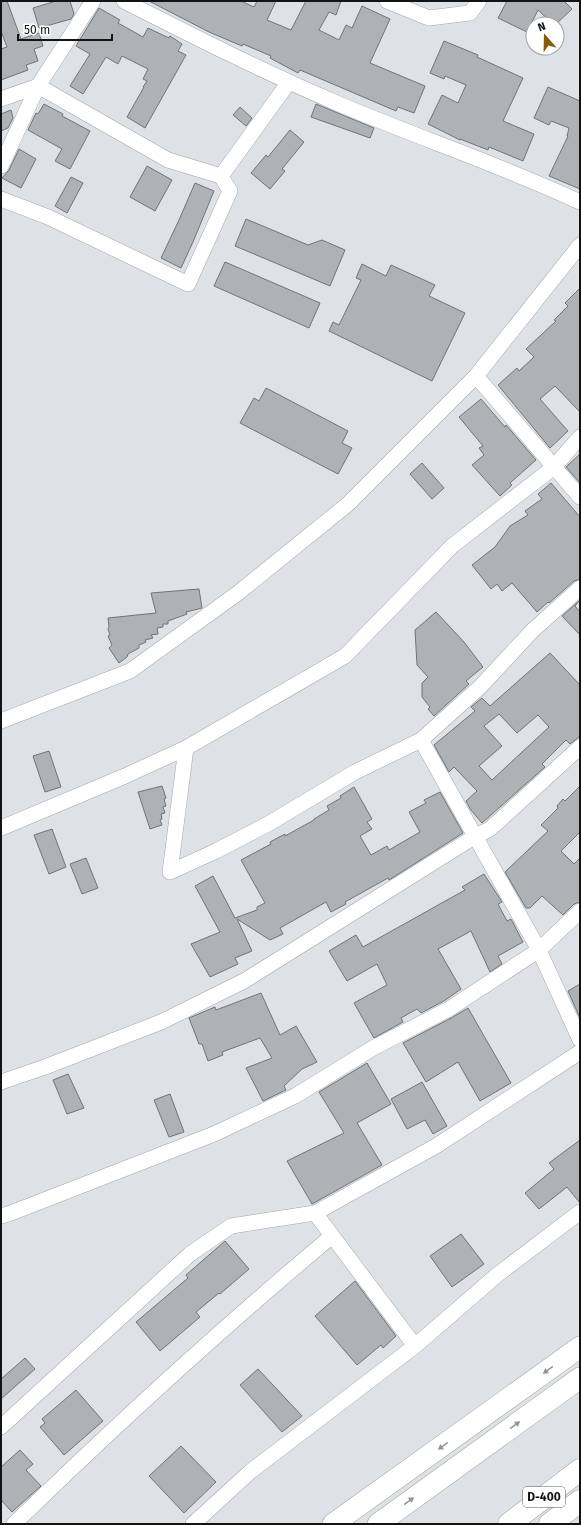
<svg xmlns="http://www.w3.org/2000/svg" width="581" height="1525" viewBox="0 0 581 1525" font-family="'Fira Sans',sans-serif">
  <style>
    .building { fill: #aeb2b5; stroke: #707477; fill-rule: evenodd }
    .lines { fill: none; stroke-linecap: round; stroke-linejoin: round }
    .street-casing { stroke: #a3a7aa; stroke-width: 16 }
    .secondary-casing { stroke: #a3a7aa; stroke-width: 22 }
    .highway-casing { stroke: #a3a7aa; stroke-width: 23 }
    .street { stroke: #fff; stroke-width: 15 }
    .secondary { stroke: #fff; stroke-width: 21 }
    .highway { stroke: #fff; stroke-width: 22 }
    .oneway { fill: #949595 }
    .labels { text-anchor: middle; stroke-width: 3; stroke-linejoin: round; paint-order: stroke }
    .shield { fill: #fff; stroke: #585a5a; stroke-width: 1 }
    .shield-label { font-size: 12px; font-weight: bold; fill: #111314 }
  </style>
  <rect width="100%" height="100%" fill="#dee2e6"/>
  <path class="building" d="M1,1H7L21,39L39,33L43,46L34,49L38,61L26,65L28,70L1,80V49L7,47L1,31Z
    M56,1H70L74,14L71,19L39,28L33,8Z
    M149,1H241L254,7L257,1H276L267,20L291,30L306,1H341L336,15L329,12L319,30L339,40L346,25L352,28L362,6L390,19L370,63L425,86L414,113L398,107L396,111L300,70L298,73L270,58L271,56L243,44L242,46L209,32Z
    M507,1H564L572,9L556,24H553L538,10L527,32L498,18Z
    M99,8L120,20L118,23L143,37L148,28L169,38L170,36L182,44L178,51L186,55L145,128L127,117L144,87H143L147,81L143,79L148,69L122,56L118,64L106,57L83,94L70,86L90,54L76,46Z
    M444,41L478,55L477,57L523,78L503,121L534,134L523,161L489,147L488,150L460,139V140L428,124L442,95L458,103L466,85L445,76L444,79L430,73Z
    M548,87L580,101V189L549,176L568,136H567L569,128L551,121L549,125L534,118Z
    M44,104L63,114L62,116L90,131L70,169L55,161L62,149L28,130L36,113L38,114Z
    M316,104L374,128L370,138L311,117Z
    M240,107L252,118L246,126L233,115Z
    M11,110L13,118L8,128L1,131V114Z
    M290,130L304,142L282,169L285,171L270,189L251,173L266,155L268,157Z
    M19,149L36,159L21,188L2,178L9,170Z
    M147,166L172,180L155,211L130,197Z
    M71,177L83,183L67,213L55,206Z
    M195,183L214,191L193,242L181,268L161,258L179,220Z
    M246,219L308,245L322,240L345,250L330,286L235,246Z
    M225,262L320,303L309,328L214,286Z
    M362,264L386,276L391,265L435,285L429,296L465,313L432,381L329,331L333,322L339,325L361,280L356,278Z
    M580,288V412L555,386L540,399L568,431L550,448L498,385L517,368L519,371L534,357L526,349L556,321L554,320L568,306L565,303Z
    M266,388L348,431L342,443L352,448L338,474L240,423L254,398L259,401Z
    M481,399L505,427L506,425L536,460L510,483L512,485L500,496L472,465L484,455L479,448L483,446L459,417Z
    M580,454V483L566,467Z
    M422,463L444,488L432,499L410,474Z
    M551,483L580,517V579L574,581L549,603L548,602L537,612L512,583L502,591L497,584L491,589L472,565L495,547L510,526L528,515L525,511L542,499L538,494Z
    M199,589L202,608L186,612L187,614L168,621V624H163V627L157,628L158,634L151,635L153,638L145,640L146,642L139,645V648L128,654L127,657L119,663L109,648L112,645L108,636L110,635L108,629L109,627L108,618L156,613L151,593Z
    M580,600L575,606L580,612V635L562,616Z
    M436,612L464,642L483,667L466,681L469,684L434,716L428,709L430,707L422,697V683L428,677L417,665L415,630Z
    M550,653L580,685V736L570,744L566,740L542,764L545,767L482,823L471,810L466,801L477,791L454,767L449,772L434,745L475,711L471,707L482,698L490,706ZM499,714L517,733L538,715L549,727L492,780L479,766L502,746L484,726Z
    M49,751L61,787L45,792L33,756Z
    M162,786L166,798L164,799L166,806L163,807L165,813L161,814L162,819L160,820L162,825L150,829L138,792Z
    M580,786V832L561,851L574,864L580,858V902L574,904L563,915L542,896L530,908H526L505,872L548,831L541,825L558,808L557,806L563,799L565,801Z
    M354,787L372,819L367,822L372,829L360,836L371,855L387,846L389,850L420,832L409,812L426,803L424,800L440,792L463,833L389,880L388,878L345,902L346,904L331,912L326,902L280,928L283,934L270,940L237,919L252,951L235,958L238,964L210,977L191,944L220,932L195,886L213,876L235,918L257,910V907L265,903L241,860L271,844L270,842L285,834V836L314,820V819L329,810L327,806L341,798L340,796Z
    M52,829L66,867L49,874L34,835Z
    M86,858L98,888L82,894L70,864Z
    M484,874L502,902L498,904L507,921L511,919L523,942L498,956L502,964L490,972L471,931L438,949L461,989L444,1001L421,1013L417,1009L401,1018L403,1022L374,1038L354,1003L387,985L377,964L347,981L329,951L356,935L363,947L465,890L462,887Z
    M580,984V1018L568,991Z
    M261,993L280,1035L296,1026L317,1062L302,1069L284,1086L286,1090L263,1101L246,1068L272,1058L260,1038L222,1052L223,1055L208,1061L202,1044H199L189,1018L215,1007L216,1010Z
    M468,1008L511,1083L480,1101L458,1062L426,1082L403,1043L453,1017Z
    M367,1063L391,1104L357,1123L382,1165L312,1204L287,1161L344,1133L319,1092Z
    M68,1074L84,1108L67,1114L53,1080Z
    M422,1082L447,1126L433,1134L425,1120L407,1129L391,1099Z
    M170,1094L184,1132L169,1137L154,1100Z
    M580,1140V1203L567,1187L539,1209L525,1193L554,1169L549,1163Z
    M461,1234L484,1264L452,1287L430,1256Z
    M225,1241L249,1269L220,1294L219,1293L196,1312L200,1317L160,1351L136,1322L188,1278L186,1275Z
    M355,1281L396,1336L383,1348L381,1345L357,1365L315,1316Z
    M25,1358L35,1369L1,1399V1379Z
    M258,1369L302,1416L282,1432L240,1385Z
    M76,1390L103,1421L64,1455L40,1427L45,1423L42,1419Z
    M181,1446L216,1482L184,1513L149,1476Z
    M20,1450L33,1464L26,1470L41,1486L12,1512L1,1500V1467Z"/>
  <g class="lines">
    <defs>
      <path id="street" d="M124,1C195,37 266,73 339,104C419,138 501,165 580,202
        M387,1L429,18L470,13L479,1
        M1,99L38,86L93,1
        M1,166L38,86L168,160L221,176L289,82
        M1,199L48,217L188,284L230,191L221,176
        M476,376L580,497
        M1,721L130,671L238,593L348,504L476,376L580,245
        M421,740L539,950L580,1040
        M186,748L170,872L216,851L268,824L355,772L421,740L480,687L533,630L580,588
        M1,828L125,776L186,748L345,656L452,546L554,467L580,437
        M1,1082L45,1067L161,1022L244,981L474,837L490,829L580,747
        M315,1213L415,1346
        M1,1216L11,1213L214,1134L295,1096L373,1048L449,1009L539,950L580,911
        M1,1427L190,1254L231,1226L315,1213L436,1146L580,1052
        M14,1524C116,1425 222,1328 332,1236
        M193,1524L251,1471L415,1346L497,1275L580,1212"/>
      <path id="secondary" d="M333,1524L580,1347
        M378,1524L580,1378"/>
      <path id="highway" d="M509,1524L580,1470
        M550,1524L580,1501"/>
    </defs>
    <use href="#street" class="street-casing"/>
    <use href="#secondary" class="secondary-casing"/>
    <use href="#highway" class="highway-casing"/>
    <use href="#street" class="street"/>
    <use href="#secondary" class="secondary"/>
    <use href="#highway" class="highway"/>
  </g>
  <defs><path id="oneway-solid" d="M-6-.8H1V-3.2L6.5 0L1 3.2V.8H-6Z"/></defs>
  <g class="oneway">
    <use href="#oneway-solid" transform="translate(548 1370) rotate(144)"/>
    <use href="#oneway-solid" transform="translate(515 1425) rotate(-36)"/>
    <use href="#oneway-solid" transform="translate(443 1446) rotate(144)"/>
    <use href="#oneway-solid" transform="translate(409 1501) rotate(-36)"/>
  </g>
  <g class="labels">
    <rect class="shield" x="523" y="1487" width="42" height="20" rx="3"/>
    <g class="shield-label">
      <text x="544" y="1501">D-400</text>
    </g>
  </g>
  <rect width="581" height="1525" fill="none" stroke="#111314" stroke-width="4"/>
  <g transform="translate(545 36) rotate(340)"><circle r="19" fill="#ffffff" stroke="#a0a1a1"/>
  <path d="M0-3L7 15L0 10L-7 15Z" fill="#8c5805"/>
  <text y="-6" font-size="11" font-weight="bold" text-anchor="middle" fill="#111314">N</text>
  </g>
  <path d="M18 34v6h94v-6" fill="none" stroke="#111314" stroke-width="2"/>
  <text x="24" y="34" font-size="12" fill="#111314" stroke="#ffffff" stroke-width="3" paint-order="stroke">50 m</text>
</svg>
